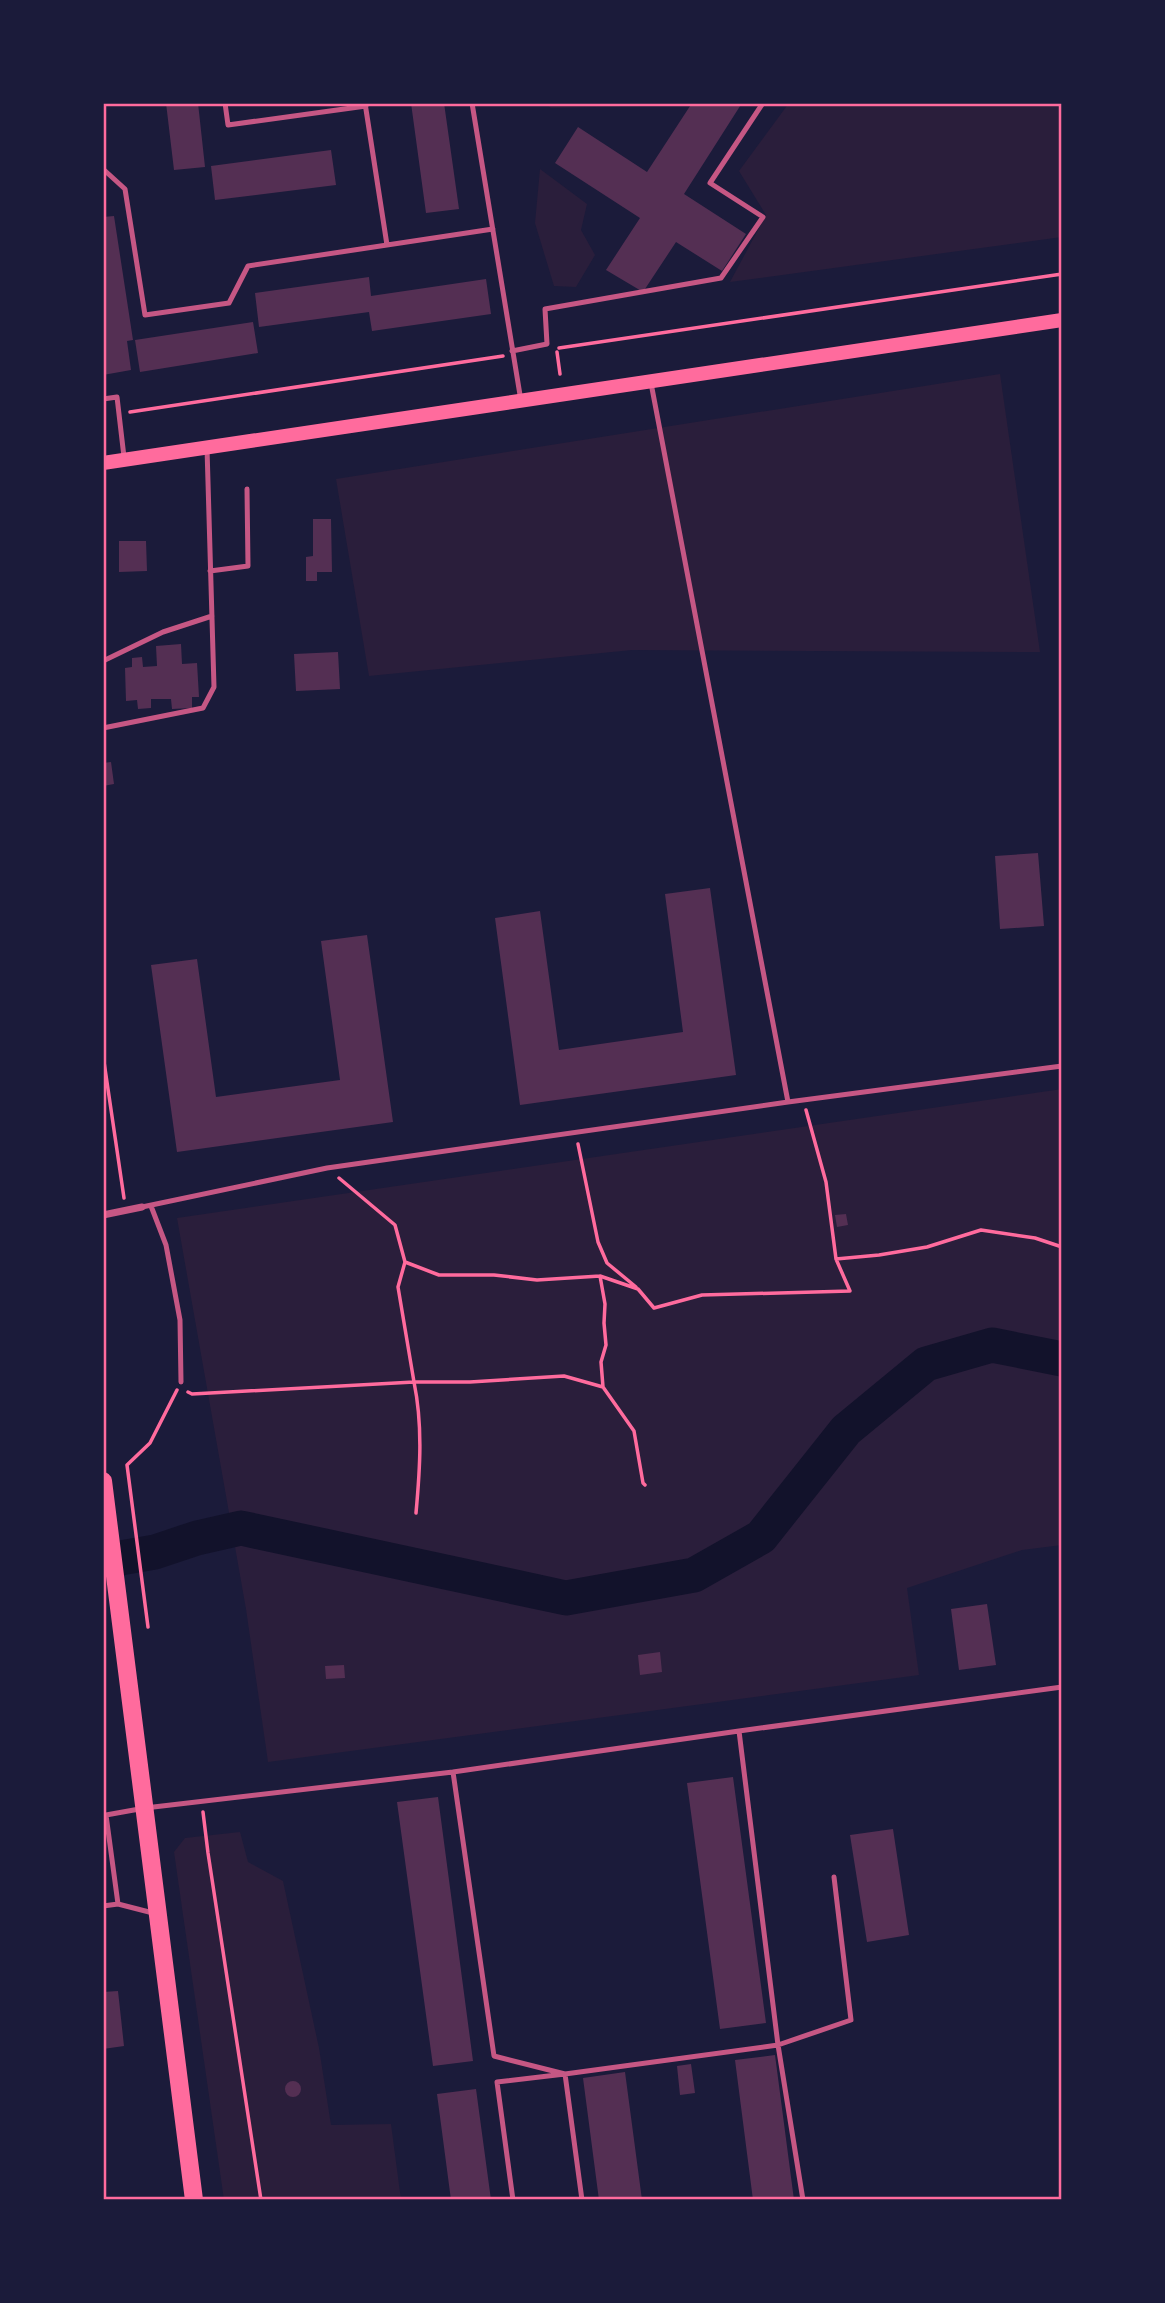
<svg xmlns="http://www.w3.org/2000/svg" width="1165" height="2303" viewBox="0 0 1165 2303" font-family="Lato,sans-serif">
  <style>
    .green { fill: #2a1e3b }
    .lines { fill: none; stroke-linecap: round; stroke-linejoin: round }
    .river { stroke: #12122b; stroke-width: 35 }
    .building { fill: #542f53 }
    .path { stroke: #ff6b9d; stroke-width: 3.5 }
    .service { stroke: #c65784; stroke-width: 5 }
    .minor { stroke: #c65784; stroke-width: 7 }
    .secondary { stroke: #ff6b9d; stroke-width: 14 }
    .primary { stroke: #ff6b9d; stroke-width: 18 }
    .neatline { fill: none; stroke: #ff6b9d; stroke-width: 2.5 }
  </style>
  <rect width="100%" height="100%" fill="#1b1b3a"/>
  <path class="green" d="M544,103H644L642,106L551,108Z
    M789,103H1061L1062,237L730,282L766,215L739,171Z
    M540,169L587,204L581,230L595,255L576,287L554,286L535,223Z
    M1000,374L1040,652L632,650L369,676L336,479Z
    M1062,1089V1545L1022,1550L907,1588L919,1675L268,1762L246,1609L177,1218Z
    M240,1832L248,1862L283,1881L319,2048L331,2125L391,2124L401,2200H224L174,1852L185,1838Z"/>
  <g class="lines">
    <path class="river" d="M103,1561L155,1552L197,1538L241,1528L566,1598L694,1575L761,1537L846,1430L926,1364L992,1345L1062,1359"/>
  </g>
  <path class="building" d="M166,103H198L205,167L174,170Z
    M411,103H444L459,209L426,213Z
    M692,103H742L684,194L746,234L722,271L676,242L643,292L606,270L640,218L555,163L578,127L647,172Z
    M331,150L336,185L215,200L211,166Z
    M114,216L133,340L127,341L131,370L103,375V217Z
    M369,277L371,296L486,279L491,314L372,331L369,312L259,327L255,293Z
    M253,322L258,353L140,372L135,340Z
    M313,519H331L332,572H317V581H306V557L313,556Z
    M119,541H146L147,571L119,572Z
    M181,644L182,664L197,663L199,697H192V708L172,709L171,699H151V708L138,709L137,700L126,701L125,668L132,667V658L142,657L143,667L157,666L156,646Z
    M338,652L340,689L296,691L294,654Z
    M111,762L114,784L103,786V763Z
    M1038,853L1044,926L1000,929L995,856Z
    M710,888L736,1075L520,1105L495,918L540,911L559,1050L683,1032L665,894Z
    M367,935L393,1122L177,1152L151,965L197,959L216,1097L340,1080L321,941Z
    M846,1214L848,1225L837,1227L835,1215Z
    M987,1604L996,1665L959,1670L951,1609Z
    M660,1652L662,1672L640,1675L638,1655Z
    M344,1665L345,1678L326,1679L325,1666Z
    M733,1777L766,2023L720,2029L687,1783Z
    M438,1797L473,2061L433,2066L397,1802Z
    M893,1829L909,1935L867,1942L850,1835Z
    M118,1991L124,2046L103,2049V1992Z
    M775,2055L794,2200H753L735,2060Z
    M691,2064L695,2093L680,2095L677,2066Z
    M625,2072L642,2200H599L583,2078Z
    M285 2089a8 8 0 1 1 16 0a8 8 0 1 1-16 0Z
    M476,2089L491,2200H451L437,2094Z"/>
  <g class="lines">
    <path class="path" d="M559,348L1062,274
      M557,352L560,374
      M130,412L503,356
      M103,1055L124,1198
      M578,1144L598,1242L607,1263L636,1287
      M339,1178L395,1225L405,1262L439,1275H494L537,1280L600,1276L638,1289L654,1308L702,1295L850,1291L836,1259L826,1182L806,1110
      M836,1259L879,1255L927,1247L981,1230L1035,1238L1062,1247
      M405,1262L398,1287L414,1382H470L564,1376L603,1387L634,1431L643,1483L645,1485
      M600,1276L605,1304L604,1323L606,1345L601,1362L603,1387
      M188,1392L192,1394L414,1382C423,1426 420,1469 416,1513
      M148,1627L127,1465L150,1443L177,1390
      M203,1812L208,1853L261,2200"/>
    <path class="service" d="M225,103L228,125L366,106
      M365,103L387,245
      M472,103L521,401
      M103,169L125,189L145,315L229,303L248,266L493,229
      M512,351L547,344L545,309L721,278L763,217L710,183L763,103
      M103,399L117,397L124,457
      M210,571L248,566L247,489
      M103,661L163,632L212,616
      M103,728L203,708L214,687L207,448
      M788,1102L1062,1066
      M151,1206L166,1245L180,1320L181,1382
      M142,1207L327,1168L788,1102L651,383
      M739,1731L1062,1687
      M453,1772L494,2056L565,2074L497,2082L513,2200
      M106,1815L118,1904L153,1913
      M103,1818L106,1815L145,1808L453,1772L739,1731L778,2045L803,2200
      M103,1906L118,1904
      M582,2200L565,2074L778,2045L851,2020L834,1877"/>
    <path class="minor" d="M103,1215L142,1207"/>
    <path class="secondary" d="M103,463L1062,320"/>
    <path class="primary" d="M103,1481L194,2200"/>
  </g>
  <rect width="1165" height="2303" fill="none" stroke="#1b1b3a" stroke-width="210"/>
  <rect x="105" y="105" width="955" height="2093" class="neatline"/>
</svg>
